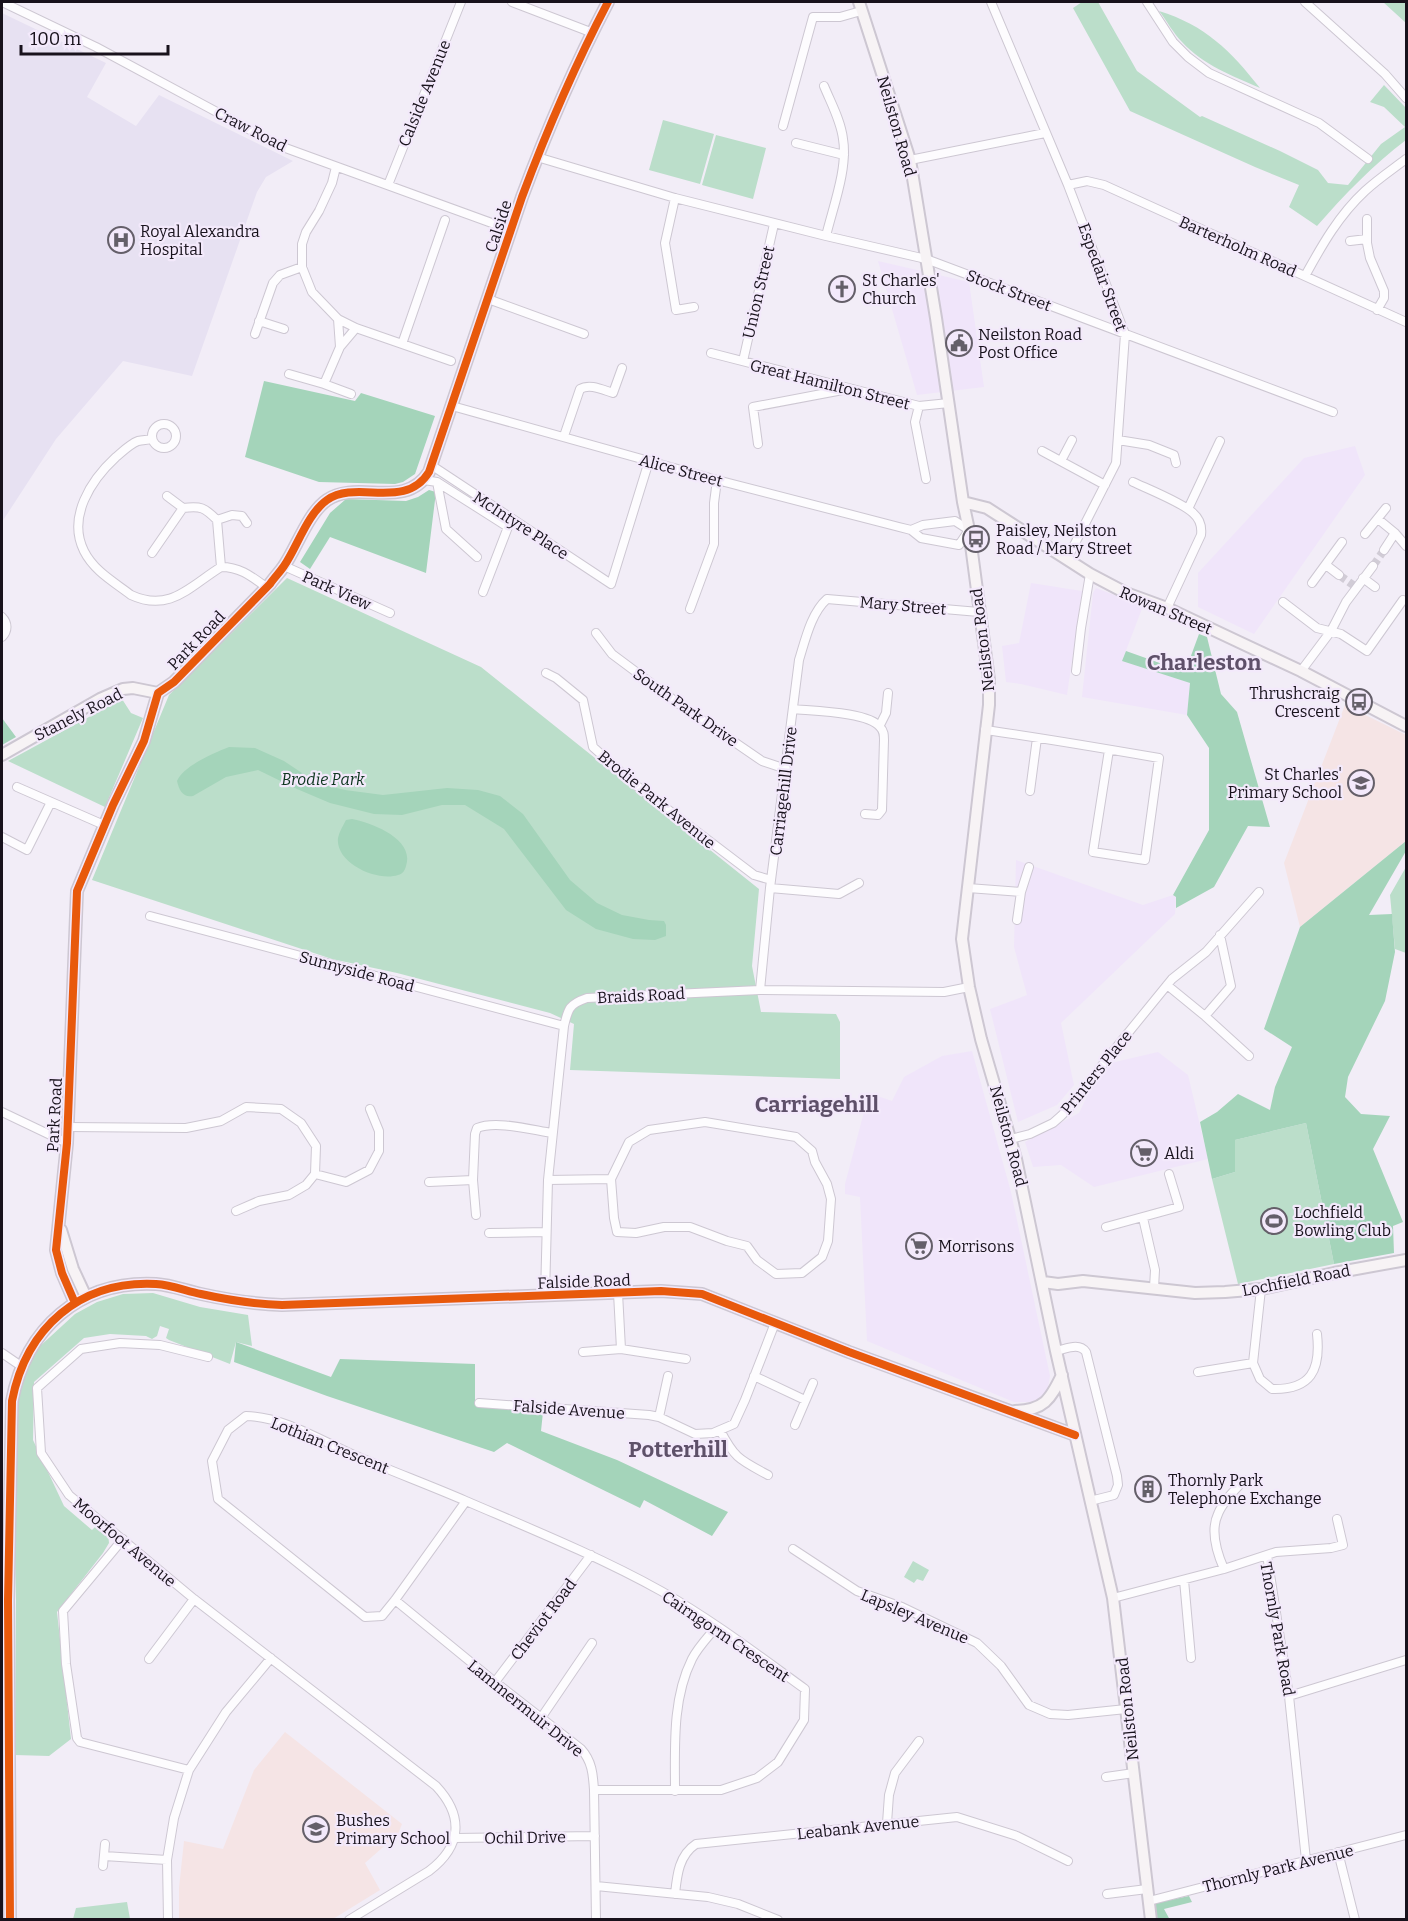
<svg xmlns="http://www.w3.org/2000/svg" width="1408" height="1921" viewBox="0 0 1408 1921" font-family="Bitter,serif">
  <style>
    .built { fill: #f0e5fa }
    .education { fill: #f5e4e5 }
    .medical { fill: #e7e1f2 }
    .green { fill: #bbdeca }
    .forest { fill: #a4d4ba }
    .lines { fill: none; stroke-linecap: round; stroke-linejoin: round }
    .street-tunnel { stroke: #d1ccd6; stroke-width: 8; stroke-dasharray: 8 4; stroke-linecap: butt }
    .street-casing { stroke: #cdc7d2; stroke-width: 10 }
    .secondary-casing { stroke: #cdc7d2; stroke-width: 14 }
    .street { stroke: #fdfcfe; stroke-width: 8 }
    .secondary { stroke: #f7f3f5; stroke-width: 10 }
    .cycleway-casing { stroke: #f3e9fb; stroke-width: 11 }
    .cycleway { stroke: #e8590c; stroke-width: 8 }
    .labels { text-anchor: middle; stroke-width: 4.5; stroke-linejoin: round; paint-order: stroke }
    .street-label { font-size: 16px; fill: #18121c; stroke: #f3e9fb }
    .poi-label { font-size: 16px; fill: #18121c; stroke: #f3e9fb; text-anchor: start }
    .park-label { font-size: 16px; font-style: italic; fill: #0d351e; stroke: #f3e9fb }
    .district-label { font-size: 22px; font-weight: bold; fill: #5e5069; stroke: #f3e9fb }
  </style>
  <rect width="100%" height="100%" fill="#f2edf7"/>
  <path class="built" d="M878,261L969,282L984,387L917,395Z
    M1355,446L1365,475L1254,634L1198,607V573L1304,458Z
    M1031,583L1082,591L1067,695L1021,684L1006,682L1002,646L1019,643Z
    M1096,588L1143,606L1122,661L1190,683L1187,715L1082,697L1093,593Z
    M1016,860L1143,905L1173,895L1176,897L1175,914L1061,1023L1074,1085L1057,1105L1018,1122L990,1009L1027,995L1014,947Z
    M972,1051L1011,1192L1050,1376L1047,1393L1037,1402H1014L867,1341L860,1197L845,1194V1184L869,1093L892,1101L904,1077L942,1056Z
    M1158,1052L1188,1075L1208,1159L1094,1187L1061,1165L1033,1167L1025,1142L1079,1113L1102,1065Z"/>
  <path class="education" d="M1345,705L1406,735V841L1300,927L1284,863Z
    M285,1732L402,1824L398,1834L365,1863L380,1890L333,1919H179V1888L184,1841L223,1849L254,1770Z"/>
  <path class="medical" d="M2,13L106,63L87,97L136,126L159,95L293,161L266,177L257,192L192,376L123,361L56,439L2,522Z"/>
  <path class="green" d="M1082,2H1098L1137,71L1200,117L1202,116L1280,151L1318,170L1328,183L1348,185L1381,144L1405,127L1384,107L1370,102L1384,85L1406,108V140C1373,165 1345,194 1317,226L1289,207L1299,185L1255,167L1130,111L1073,8Z
    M1383,2H1406V23Z
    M1159,11C1205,25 1231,51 1260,88C1233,76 1203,65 1182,42C1173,33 1167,21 1159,11Z
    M663,120L714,134L700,184L649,170Z
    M716,135L766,148L753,199L702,185Z
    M287,578L481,667L759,889L752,966L761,1012L836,1014L840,1022V1079L570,1070L574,1024L550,1013L397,973L332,959L92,880L169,695Z
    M122,699L131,713L143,718L105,807L8,761Z
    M1406,867V953L1395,949L1390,895Z
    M1306,1123L1334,1264L1238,1284L1212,1179L1235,1172V1140Z
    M153,1293L200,1307L248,1315L252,1346L236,1342L230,1364L169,1340L166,1338L169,1329L160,1326L157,1336L152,1339L146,1336L110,1334L84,1338L34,1382L33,1440L64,1506L92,1530L97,1525L108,1533L109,1543L103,1553L57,1612L71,1739L49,1756L15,1755L16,1598L13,1468L17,1393L25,1367L38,1348L75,1314L97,1302L123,1294Z
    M913,1561L929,1570L923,1581L917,1579L914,1583L904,1577Z
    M127,1902L130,1919H73L76,1908Z"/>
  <path class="forest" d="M264,381L355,401L361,393L435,416L415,474L403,482L395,484L319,482L245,457Z
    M429,490L436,492L426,573L330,537L310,569L300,562L330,513L346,499L406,501L418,497Z
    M1199,634L1207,637L1221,694L1237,712L1270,827L1248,826L1214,887L1176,908V897L1173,895L1209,830V748L1187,715L1190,683L1122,661L1126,651L1185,672Z
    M2,718L16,737L2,745Z
    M229,747L255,748L284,761L317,783L345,790L383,795L447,788L478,790L500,796L523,814L570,880L597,903L622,915L649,920L664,921L666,925V936L655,940L633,939L596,929L566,910L504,829L465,805H442L402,815L374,814L330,803L297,789L258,770L226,777L193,796C183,798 179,790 177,781C183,766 214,753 229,747Z
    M352,819C372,823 415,839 406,866C405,870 403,874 398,875C377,882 335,863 338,838C339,832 343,826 346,820Z
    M1406,841V851L1369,915L1392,914L1395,952L1385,1001L1348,1077L1345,1097L1361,1114L1390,1116L1373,1149L1403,1222L1393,1226L1394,1253L1334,1264L1306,1123L1235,1140V1172L1212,1179L1200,1122L1217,1112L1238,1094L1270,1110L1275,1087L1292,1047L1264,1029L1300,927Z
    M236,1342L331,1377L340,1359L475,1364V1406L543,1412L541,1431L617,1460L728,1512L712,1536L644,1500L640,1508L507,1443L494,1452L327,1396L234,1362Z
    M1189,1896L1192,1902L1164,1909L1170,1920L1156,1919L1155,1903Z"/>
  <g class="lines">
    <path class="street-tunnel" d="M1373,566L1384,550
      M1339,575L1356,587"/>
    <defs>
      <path id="street" d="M2,2L96,47L280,146L511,230
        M512,2L593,33
        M991,2L1068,185L1125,334L1116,463L1067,559
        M1147,2L1173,42L1188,57L1209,73L1319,123L1368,159
        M1305,2L1385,74L1406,98
        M824,86C831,103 841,121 843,139C848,168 833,207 826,236
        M783,126L813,17H840L861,11
        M796,143L844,155
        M537,157L675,198L826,236L926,259L1333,412
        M910,160L1045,133
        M336,167L332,183L319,211L306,232L302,244V267L312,292L338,319L356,328L451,361
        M388,185L461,2
        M1068,185L1087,181L1104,185L1406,322
        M675,198L665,243L676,310L694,307
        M1367,219V243L1370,258L1384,291V298L1377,310
        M1350,241L1367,239
        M1305,276C1322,245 1339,215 1365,191C1378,179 1393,169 1406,159
        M488,299L584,334
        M338,319L340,347L356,328
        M259,321L284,329
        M255,334L273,283L280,275L302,267
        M402,344L445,220
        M340,347L324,384L351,394
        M711,353L919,406L949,403
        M743,361L774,224
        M289,374L324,384
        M452,406L717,480L899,527L911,530L923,525L955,521L969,530L959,545L921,538L911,530
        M919,406L915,422L926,479
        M152 436a12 12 0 1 1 24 0a12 12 0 1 1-24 0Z
        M564,436L580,389C590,383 603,390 613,393L622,368
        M152,439C148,440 143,440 138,441C130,444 122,452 116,457C91,480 67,517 84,551C94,571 114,582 131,595C170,613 190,586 221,567L217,520L232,515L242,516L247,523
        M1118,440L1149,445L1174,455L1176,463
        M758,444L753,407L848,389
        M1042,451L1105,485
        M1061,461L1072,440
        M431,465L611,584L649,461
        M424,480L437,482L508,527L483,592
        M437,482L446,529L477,557
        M1133,482C1148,489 1183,503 1193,513C1200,519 1202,527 1201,535L1167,608
        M167,496L183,508
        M1188,509L1220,441
        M1378,519L1395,533L1406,546
        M1365,534L1386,508
        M1384,550L1395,533
        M152,553L183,508C201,506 204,507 217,520
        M1326,565L1339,575
        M284,566L390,613
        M221,567C240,567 251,576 266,587
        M1363,578L1375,587
        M1312,583L1342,542
        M1283,602L1317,628L1341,634L1367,651L1403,600
        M690,609L714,544V503L717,480
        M2,617C8,623 8,631 2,637
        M596,633L612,654L679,704L762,761L786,769
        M1076,671L1081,628L1090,574
        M1301,671L1331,631L1346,602L1373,566
        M546,673L556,678L583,700L593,747L633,783L754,875L771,880
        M793,709C813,711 869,712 880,727C884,731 884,735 884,740L882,810L878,815L865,814
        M880,725L886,713L888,693
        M985,730C1043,738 1101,748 1159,758L1145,860L1093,852L1109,750
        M17,787L104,825
        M1030,791L1037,738
        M2,837L27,850L51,802
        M770,888L839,894L859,883
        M968,888L1021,892
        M150,916L564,1026
        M1017,920L1021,892L1029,867
        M1167,985L1205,1016L1249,1056
        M760,990L770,888L799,660C805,641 811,613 827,599L979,612
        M1205,1016L1231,986L1220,935
        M2,1112L67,1143
        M68,1127L186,1128L221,1121L246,1107L281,1109L301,1123L316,1146L315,1174L306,1185L289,1195L259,1201L236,1211
        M1011,1139L1030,1134L1053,1123L1061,1116L1075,1102L1106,1060L1172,979L1206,952L1259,892
        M315,1174L346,1182L369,1170L379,1151V1131L370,1109
        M548,1180L611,1179L629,1142L649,1130L705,1122L796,1137L812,1151L815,1162L827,1184L831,1199L828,1241L822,1257L802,1273L776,1274L757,1260L747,1246L727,1241L690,1227H664L636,1233L617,1232L614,1218L611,1179
        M429,1182L473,1180
        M476,1215L473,1180L475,1134L477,1128C496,1120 532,1130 552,1133
        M1143,1218L1155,1270L1154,1288
        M1106,1227L1179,1207L1169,1174
        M489,1233L546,1232
        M1261,1289L1253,1363L1260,1379L1272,1389C1311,1390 1321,1370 1317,1334
        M618,1293L621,1349
        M545,1296L548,1180L564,1026C568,1009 569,1004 587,998L760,990L944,992L969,987
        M1056,1351C1066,1349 1079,1342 1086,1352L1117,1476L1118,1485L1114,1495L1090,1501
        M583,1352L621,1349L686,1359
        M2,1353L21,1366
        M208,1357L160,1345L120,1343L81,1349L37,1388L41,1453L69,1495L194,1599L436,1786C464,1816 462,1846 429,1871L349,1920
        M1198,1372L1253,1363
        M754,1376L805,1400
        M479,1403L649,1415L659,1417L695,1434L713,1433L734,1424L745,1400L775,1323
        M246,1416C284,1417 320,1440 354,1455C391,1471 429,1485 466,1501L395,1600L382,1616L365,1617L218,1499L212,1461L228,1430Z
        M659,1417L668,1376
        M795,1425L813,1383
        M720,1430C735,1459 740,1460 768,1475
        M466,1501C531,1529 598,1556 661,1591C711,1619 758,1655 805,1689L804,1720L778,1762L757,1778L721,1790H594
        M123,1539L63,1611L66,1664L77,1738L80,1742L189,1770
        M793,1549L857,1591L902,1607L977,1643L1001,1666L1029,1705L1050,1714L1068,1715L1126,1709
        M1267,1555L1289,1696L1306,1860
        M1224,1569C1217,1553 1210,1531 1218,1514C1223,1501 1235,1490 1244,1480
        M1184,1580L1191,1658
        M1113,1598L1224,1569L1276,1552L1331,1548L1343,1545L1337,1519
        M395,1600L495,1682L581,1749C592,1761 593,1774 594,1790L596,1920
        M149,1659L194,1599
        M495,1682L591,1555
        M1289,1696L1406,1660
        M541,1718L592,1643
        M1106,1777L1134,1773
        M675,1791C675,1747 672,1699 692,1659C698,1647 709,1636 717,1626
        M887,1823L889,1795L895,1773L919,1741
        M455,1838L595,1836
        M1338,1852L1355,1920
        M104,1856L167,1860
        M103,1866L105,1844
        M596,1886L708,1897L738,1904L778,1920
        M675,1894C677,1875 679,1855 696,1844L957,1817L1017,1836L1068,1861
        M1107,1894L1147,1889
        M1149,1901L1406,1835
        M168,1920L167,1860L174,1818L189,1770L226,1712L271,1658"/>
      <path id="secondary" d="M859,2L910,160L936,318L963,502L969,530L989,680V705L962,939L969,987L981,1039L1016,1159L1056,1351L1113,1598L1151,1920
        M963,502L987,508L1090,574L1126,593L1167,608L1239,642L1301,671L1406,726
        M2,755L100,699L123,689L133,688L158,693
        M61,1230L73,1269L86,1297
        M1043,1282L1058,1284L1083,1281L1195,1293L1225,1292L1261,1289L1334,1273L1406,1260
        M75,1303L62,1273L56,1250L67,1143L77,891L113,805L144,741L158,693L174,682L270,584C274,578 280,572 284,566C297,547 308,513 327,500C357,479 405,511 429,472L522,197C547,130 575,65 608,2
        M1015,1411C1044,1410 1050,1400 1062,1375
        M10,1920L8,1600L12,1401C26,1328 80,1280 156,1284C172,1285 186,1291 201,1294C228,1300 254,1304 282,1305L661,1291L702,1294L849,1352L1075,1435"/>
    </defs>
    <use href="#street" class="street-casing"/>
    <use href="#secondary" class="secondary-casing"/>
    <use href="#street" class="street"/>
    <use href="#secondary" class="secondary"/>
    <defs>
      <path id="cycleway" d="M75,1303L62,1273L56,1250L67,1143L77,891L113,805L144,741L158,693L174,682L270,584C274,578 280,572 284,566C297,547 308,513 327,500C357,479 405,511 429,472L522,197C547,130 575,65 608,2
        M10,1920L8,1600L12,1401C26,1328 80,1280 156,1284C172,1285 186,1291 201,1294C228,1300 254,1304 282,1305L661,1291L702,1294L849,1352L1075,1435"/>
    </defs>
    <use href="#cycleway" class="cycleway-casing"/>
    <use href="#cycleway" class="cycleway"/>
  </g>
  <defs>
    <symbol id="hospital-ring" viewBox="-11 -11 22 22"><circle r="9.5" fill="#f3e9fb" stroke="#645f69" stroke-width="1.5"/><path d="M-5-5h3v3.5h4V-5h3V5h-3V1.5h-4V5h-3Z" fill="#645f69"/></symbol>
    <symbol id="church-ring" viewBox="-11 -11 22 22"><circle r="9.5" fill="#f3e9fb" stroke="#645f69" stroke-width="1.5"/><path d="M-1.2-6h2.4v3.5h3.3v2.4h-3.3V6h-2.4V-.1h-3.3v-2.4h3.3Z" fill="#645f69"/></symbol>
    <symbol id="civic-ring" viewBox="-11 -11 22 22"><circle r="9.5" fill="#f3e9fb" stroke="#645f69" stroke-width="1.5"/><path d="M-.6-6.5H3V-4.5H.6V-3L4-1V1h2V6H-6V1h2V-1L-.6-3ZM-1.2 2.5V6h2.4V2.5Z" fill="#645f69"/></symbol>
    <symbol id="bus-ring" viewBox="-11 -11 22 22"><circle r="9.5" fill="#f3e9fb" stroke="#645f69" stroke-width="1.5"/><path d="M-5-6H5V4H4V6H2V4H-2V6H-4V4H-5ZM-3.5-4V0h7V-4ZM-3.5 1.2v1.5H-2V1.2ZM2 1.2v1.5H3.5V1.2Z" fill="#645f69"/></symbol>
    <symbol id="school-ring" viewBox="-11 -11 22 22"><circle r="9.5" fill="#f3e9fb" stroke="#645f69" stroke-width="1.5"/><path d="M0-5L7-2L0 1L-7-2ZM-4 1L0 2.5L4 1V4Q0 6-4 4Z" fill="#645f69"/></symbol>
    <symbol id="supermarket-ring" viewBox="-11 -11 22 22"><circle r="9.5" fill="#f3e9fb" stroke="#645f69" stroke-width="1.5"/><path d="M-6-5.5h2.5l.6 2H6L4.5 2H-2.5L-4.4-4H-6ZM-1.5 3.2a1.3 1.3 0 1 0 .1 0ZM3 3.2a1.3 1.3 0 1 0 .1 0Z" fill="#645f69"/></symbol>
    <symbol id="stadium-ring" viewBox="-11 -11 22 22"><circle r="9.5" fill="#f3e9fb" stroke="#645f69" stroke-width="1.5"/><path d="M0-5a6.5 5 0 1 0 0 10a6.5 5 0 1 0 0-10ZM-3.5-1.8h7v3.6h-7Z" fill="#645f69"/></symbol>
    <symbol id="building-ring" viewBox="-11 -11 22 22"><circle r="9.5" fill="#f3e9fb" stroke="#645f69" stroke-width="1.5"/><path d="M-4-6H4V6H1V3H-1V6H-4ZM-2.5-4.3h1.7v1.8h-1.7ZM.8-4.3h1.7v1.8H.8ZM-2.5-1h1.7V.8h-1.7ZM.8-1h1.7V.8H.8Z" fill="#645f69"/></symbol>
  </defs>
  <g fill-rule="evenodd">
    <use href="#hospital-ring" x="106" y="225" width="30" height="30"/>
    <use href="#church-ring" x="827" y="274" width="30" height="30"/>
    <use href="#civic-ring" x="944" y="328" width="30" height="30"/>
    <use href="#bus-ring" x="961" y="524" width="30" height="30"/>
    <use href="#bus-ring" x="1344" y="687" width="30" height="30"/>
    <use href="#school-ring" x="1346" y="768" width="30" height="30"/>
    <use href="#supermarket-ring" x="1129" y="1138" width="30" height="30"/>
    <use href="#stadium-ring" x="1259" y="1206" width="30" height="30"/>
    <use href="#supermarket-ring" x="904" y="1231" width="30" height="30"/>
    <use href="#building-ring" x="1133" y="1474" width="30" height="30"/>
    <use href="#school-ring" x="301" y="1814" width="30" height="30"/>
  </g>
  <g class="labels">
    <g class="street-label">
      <text transform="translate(424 93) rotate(-68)" y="6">Calside Avenue</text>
      <text transform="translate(897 126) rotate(74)" y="6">Neilston Road</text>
      <text transform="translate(251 129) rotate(27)" y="6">Craw Road</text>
      <text transform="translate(498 226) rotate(-72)" y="6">Calside</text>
      <text transform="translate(1238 246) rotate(24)" y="6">Barterholm Road</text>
      <text transform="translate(1103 277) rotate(70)" y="6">Espedair Street</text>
      <text transform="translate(1009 290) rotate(21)" y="6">Stock Street</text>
      <text transform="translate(758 292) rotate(-77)" y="6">Union Street</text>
      <text transform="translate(830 384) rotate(14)" y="6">Great Hamilton Street</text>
      <text transform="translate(681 470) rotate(15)" y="6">Alice Street</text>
      <text transform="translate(521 525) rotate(33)" y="6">McIntyre Place</text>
      <text transform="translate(337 590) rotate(24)" y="6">Park View</text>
      <text transform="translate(903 605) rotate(5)" y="6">Mary Street</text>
      <text transform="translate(1166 610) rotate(23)" y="6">Rowan Street</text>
      <text transform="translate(196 640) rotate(-46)" y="6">Park Road</text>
      <text transform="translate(982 640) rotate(-97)" y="6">Neilston Road</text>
      <text transform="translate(686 707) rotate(35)" y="6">South Park Drive</text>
      <text transform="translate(78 714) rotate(-27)" y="6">Stanely Road</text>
      <text transform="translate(783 791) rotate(-83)" y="6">Carriagehill Drive</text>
      <text transform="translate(657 799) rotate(39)" y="6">Brodie Park Avenue</text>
      <text transform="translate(357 971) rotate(15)" y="6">Sunnyside Road</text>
      <text transform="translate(641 995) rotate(-3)" y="6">Braids Road</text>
      <text transform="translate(1096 1072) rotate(-51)" y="6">Printers Place</text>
      <text transform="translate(54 1115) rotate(-87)" y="6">Park Road</text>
      <text transform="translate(1009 1136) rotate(75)" y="6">Neilston Road</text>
      <text transform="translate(1296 1280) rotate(-11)" y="6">Lochfield Road</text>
      <text transform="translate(584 1281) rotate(-2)" y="6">Falside Road</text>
      <text transform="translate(569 1409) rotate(4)" y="6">Falside Avenue</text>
      <text transform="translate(330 1445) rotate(22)" y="6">Lothian Crescent</text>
      <text transform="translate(125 1542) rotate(40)" y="6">Moorfoot Avenue</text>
      <text transform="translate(915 1616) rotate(23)" y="6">Lapsley Avenue</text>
      <text transform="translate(543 1619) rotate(-53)" y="6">Cheviot Road</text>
      <text transform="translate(1278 1629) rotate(80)" y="6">Thornly Park Road</text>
      <text transform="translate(726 1636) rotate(34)" y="6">Cairngorm Crescent</text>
      <text transform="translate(526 1708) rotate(39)" y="6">Lammermuir Drive</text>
      <text transform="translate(1127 1709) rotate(-96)" y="6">Neilston Road</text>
      <text transform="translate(858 1827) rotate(-6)" y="6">Leabank Avenue</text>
      <text transform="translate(525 1837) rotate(-1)" y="6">Ochil Drive</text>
      <text transform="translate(1278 1868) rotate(-14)" y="6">Thornly Park Avenue</text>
    </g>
    <g class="poi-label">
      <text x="140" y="237">Royal Alexandra<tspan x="140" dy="18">Hospital</tspan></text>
      <text x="862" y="286">St Charles'<tspan x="862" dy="18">Church</tspan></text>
      <text x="978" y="340">Neilston Road<tspan x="978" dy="18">Post Office</tspan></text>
      <text x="996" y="536">Paisley, Neilston<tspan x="996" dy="18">Road / Mary Street</tspan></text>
      <text x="1340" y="699" text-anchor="end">Thrushcraig<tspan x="1340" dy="18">Crescent</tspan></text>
      <text x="1342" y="780" text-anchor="end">St Charles'<tspan x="1342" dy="18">Primary School</tspan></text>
      <text x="1164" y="1159">Aldi</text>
      <text x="1294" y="1218">Lochfield<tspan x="1294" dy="18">Bowling Club</tspan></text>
      <text x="938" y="1252">Morrisons</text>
      <text x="1168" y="1486">Thornly Park<tspan x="1168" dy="18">Telephone Exchange</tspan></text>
      <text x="336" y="1826">Bushes<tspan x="336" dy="18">Primary School</tspan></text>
    </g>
    <g class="park-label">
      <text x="323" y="785">Brodie Park</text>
    </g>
    <g class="district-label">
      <text x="1204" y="670">Charleston</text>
      <text x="817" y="1112">Carriagehill</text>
      <text x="678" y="1457">Potterhill</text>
    </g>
  </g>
  <rect width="1408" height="1921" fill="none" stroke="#18121c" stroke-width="6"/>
  <path d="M21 45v9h147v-9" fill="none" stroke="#18121c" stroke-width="3"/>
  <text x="30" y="45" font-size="18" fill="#18121c" stroke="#f3e9fb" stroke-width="4.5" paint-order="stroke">100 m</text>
</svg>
